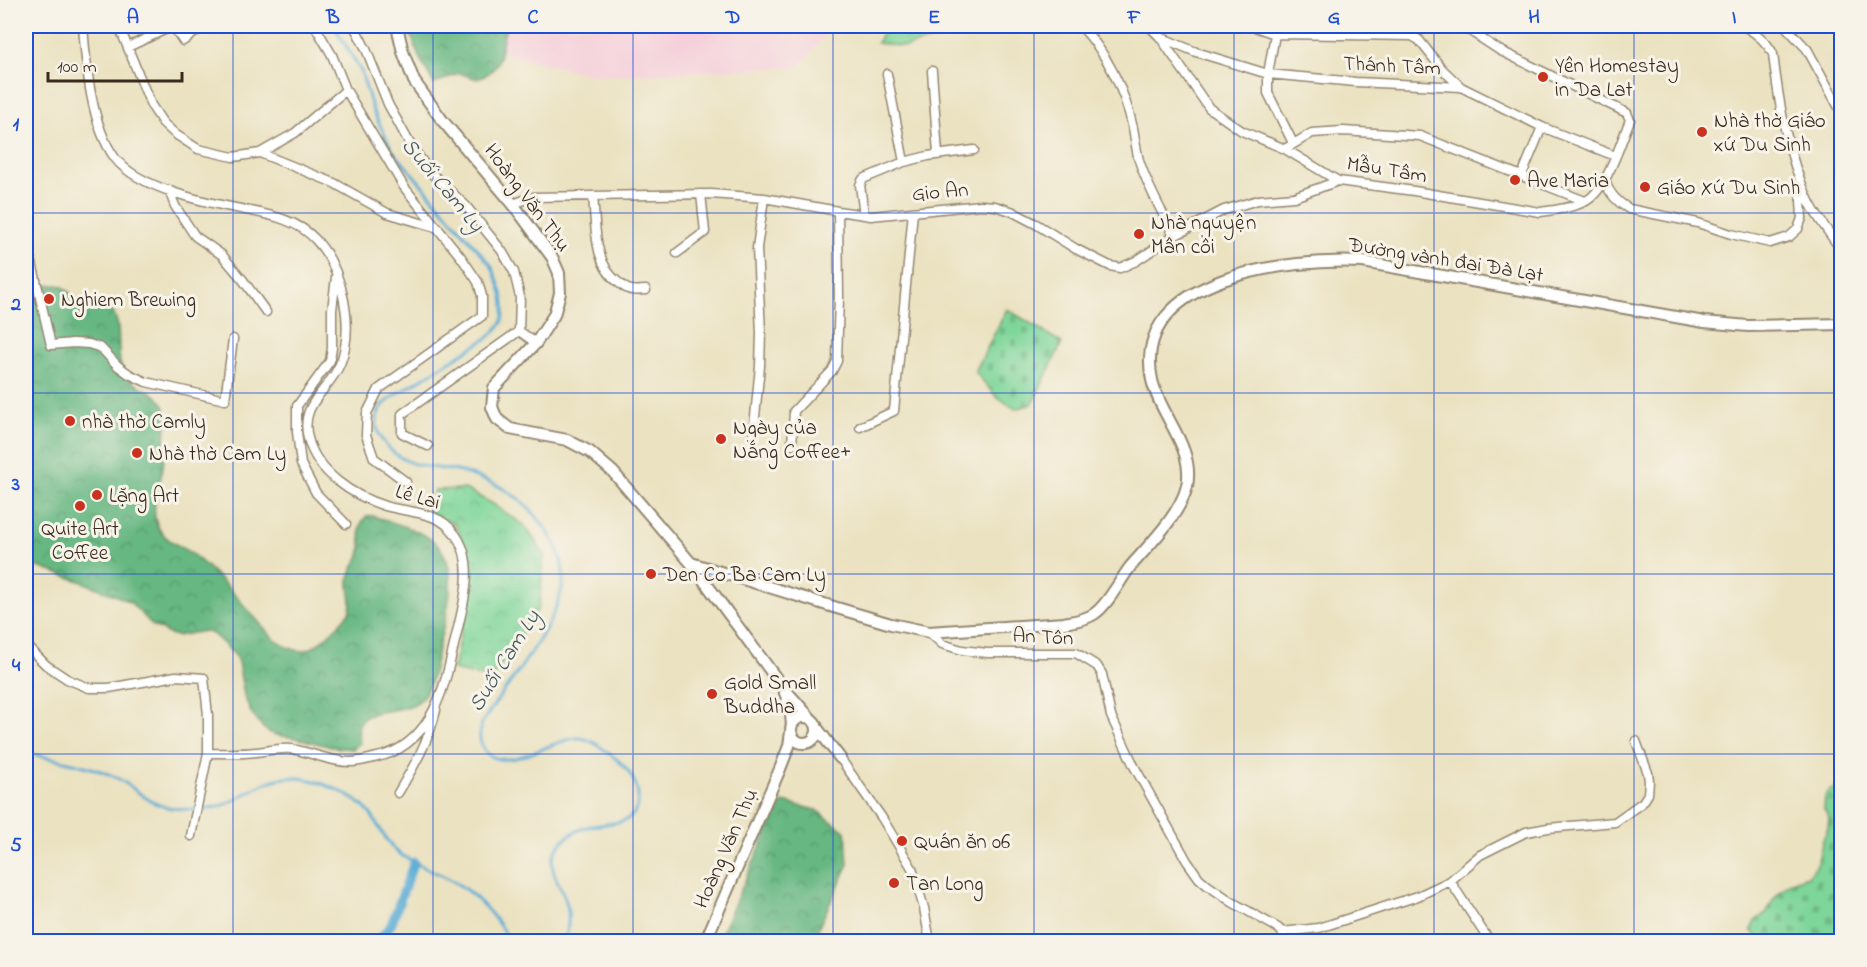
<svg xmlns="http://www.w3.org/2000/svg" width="1867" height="967" viewBox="0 0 1867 967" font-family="'Indie Flower',sans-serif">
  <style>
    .built { fill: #f5cfda }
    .grass { fill: url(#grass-tufts); stroke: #5c805c; stroke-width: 1.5 }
    .forest { fill: url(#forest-crowns); stroke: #507050; stroke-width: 1.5 }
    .cemetery { fill: url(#cemetery-stones); stroke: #5c805c; stroke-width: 1.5 }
    .park { fill: url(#park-crowns); stroke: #5c805c; stroke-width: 1.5 }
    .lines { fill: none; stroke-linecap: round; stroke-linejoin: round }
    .stream { stroke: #5aacd5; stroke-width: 3 }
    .canal { stroke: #5aacd5; stroke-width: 9 }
    .minor-casing { stroke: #938670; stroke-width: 11 }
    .major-casing { stroke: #938670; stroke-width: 14 }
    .minor { stroke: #fff; stroke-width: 8 }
    .major { stroke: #fff; stroke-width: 10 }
    .grid { fill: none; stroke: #1d4ed8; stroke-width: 1.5; stroke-opacity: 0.55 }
    .poi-dot { fill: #c8321e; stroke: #f7f3e8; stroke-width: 2 }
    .labels { text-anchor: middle; stroke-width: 6; stroke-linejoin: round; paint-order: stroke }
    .street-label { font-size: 21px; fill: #3b2a1e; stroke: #f7f3e8 }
    .poi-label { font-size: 21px; fill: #3b2a1e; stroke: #f7f3e8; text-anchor: start }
    .water-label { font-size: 22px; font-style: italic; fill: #46585e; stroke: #f7f3e8 }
    .neatline { fill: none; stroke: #1d4ed8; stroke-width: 2 }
    .grid-label { font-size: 20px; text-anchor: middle; font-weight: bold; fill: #1d4ed8 }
  </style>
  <defs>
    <pattern id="grass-tufts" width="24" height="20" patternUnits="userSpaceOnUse" patternTransform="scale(1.5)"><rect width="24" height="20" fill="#7ed69a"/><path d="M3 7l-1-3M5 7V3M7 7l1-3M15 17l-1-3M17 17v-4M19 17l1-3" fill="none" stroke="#6eb884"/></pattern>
    <pattern id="forest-crowns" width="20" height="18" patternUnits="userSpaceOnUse" patternTransform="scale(1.5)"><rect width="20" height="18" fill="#66b782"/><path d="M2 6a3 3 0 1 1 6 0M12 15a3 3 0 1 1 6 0" fill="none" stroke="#55956a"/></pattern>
    <pattern id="cemetery-stones" width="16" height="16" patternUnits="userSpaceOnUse" patternTransform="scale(1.5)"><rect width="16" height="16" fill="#7ed69a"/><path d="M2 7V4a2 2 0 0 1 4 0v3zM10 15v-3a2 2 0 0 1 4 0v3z" fill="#6eb884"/></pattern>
    <pattern id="park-crowns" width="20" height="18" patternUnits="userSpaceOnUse" patternTransform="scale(1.5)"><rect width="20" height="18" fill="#7ed69a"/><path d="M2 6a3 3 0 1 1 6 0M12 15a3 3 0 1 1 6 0" fill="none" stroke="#6eb884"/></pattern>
  </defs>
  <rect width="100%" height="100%" fill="#f7f3e8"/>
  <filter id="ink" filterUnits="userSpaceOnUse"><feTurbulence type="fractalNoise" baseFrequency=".0167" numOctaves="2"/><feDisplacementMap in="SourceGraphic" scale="12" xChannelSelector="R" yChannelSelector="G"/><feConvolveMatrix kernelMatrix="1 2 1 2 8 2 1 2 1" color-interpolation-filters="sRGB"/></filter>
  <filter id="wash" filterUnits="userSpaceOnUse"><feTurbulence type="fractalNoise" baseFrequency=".008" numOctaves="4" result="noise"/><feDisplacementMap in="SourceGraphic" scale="24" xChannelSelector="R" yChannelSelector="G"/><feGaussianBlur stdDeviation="1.35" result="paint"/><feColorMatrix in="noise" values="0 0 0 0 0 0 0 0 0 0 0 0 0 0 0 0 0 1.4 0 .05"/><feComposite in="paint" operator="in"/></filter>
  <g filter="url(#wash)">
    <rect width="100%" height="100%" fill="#ebe2c1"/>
    <path class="built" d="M494,26H830L827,33L799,67L595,76L506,54L492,31Z"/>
    <path class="grass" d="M887,26H962L963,30L906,47L877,43Z"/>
    <path class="forest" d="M408,26H507C500,39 503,62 490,72C487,75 481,77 477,79L459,73L434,84L418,55Z
      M26,267C34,305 44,277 63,287C73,292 75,307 88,307C94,307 100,305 106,305C126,319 114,349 122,369C131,389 158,388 165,408C167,414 166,420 166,426C165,440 165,453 163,467C160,484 151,505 156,521C160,539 179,545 192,554C223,578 248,611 274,639C300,657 308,654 330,633C336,627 345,620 349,612C354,602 348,591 349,580C350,570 356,564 360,555C365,541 353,528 367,516H373C393,523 416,528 432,540C463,563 447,614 439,644C435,661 433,687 420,700C406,715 365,706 359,725C357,730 360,737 360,743L353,749L332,747L296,738L276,735L269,732L263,728L250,711L244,695L238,662L235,655L213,634L204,631L177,636L169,634L152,625L131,603L122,598L80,581L26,563Z
      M783,802L816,810L846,832L848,866L812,941H718L764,838Z"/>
    <path class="cemetery" d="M1007,309L1062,343L1032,404L1015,409L995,395L975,372Z
      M1841,785V941H1760L1751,930L1755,921L1767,912L1774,899L1789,883L1808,876L1817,865L1823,840L1828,828L1829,818L1824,809L1825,797L1829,791Z"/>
    <path class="park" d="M465,489L491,503L524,525L544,554L539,607L492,679L453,670L472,576L467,552L455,524L429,512L435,490Z"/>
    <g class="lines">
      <path class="stream" d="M334,26L361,71L373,111L392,150L491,265C498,282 509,303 502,322C500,327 493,332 489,337L391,398C387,402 381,406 379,411C370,434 389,452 407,461C423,469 444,467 461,472C477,477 493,482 507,491C534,507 566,548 563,581C558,627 507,683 482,723C479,734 478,742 486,752C505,774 552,740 576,738C591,737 604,750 615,758C627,767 637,781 638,796C639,829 609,821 587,827C577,830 568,835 561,843C539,869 565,884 568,910C569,921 568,931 565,942
        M26,753C56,760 89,764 117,778C136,788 150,806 172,808C187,810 204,810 218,807C241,800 259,781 284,778C310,774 357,795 372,816C380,828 385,840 395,850C411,864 433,870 451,880C476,894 496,917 510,942"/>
      <path class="canal" d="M377,942L391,925L414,862"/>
    </g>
  </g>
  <g filter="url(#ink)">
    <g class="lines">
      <defs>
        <path id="minor" d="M119,26L151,105L163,123L175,134L198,149L233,157L260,153L295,133L346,90
          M315,26L332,55L346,90L404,187L461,257L478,282L482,296V316L379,389L367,413L366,435L374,458L406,482
          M354,26L366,49L388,104L410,144L430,172L466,206L502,251L514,272L520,297L519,331L402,414V433L428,446
          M1081,26C1108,55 1124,89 1133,128C1135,138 1136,149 1139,160C1147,186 1162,211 1174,236
          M1149,26L1160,37L1209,108L1242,131L1285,149L1338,181L1414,191L1540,212C1555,210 1572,208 1586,201C1607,190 1621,141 1630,120L1627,113L1499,50L1470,31L1457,26
          M1252,26L1275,34L1412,36L1419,40L1442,69L1461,87
          M1744,26C1756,33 1767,41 1773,54C1779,104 1787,155 1809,201C1817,218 1831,235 1842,251
          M1785,26L1807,49L1842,113
          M1275,34L1268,74V93L1293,143
          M1406,34L1434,26
          M1160,37L1196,52L1268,74L1356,82L1461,87L1542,127L1615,156
          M128,47L173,26L183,41L204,26
          M932,71L938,154
          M887,74L904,162
          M1285,149L1312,133L1343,131L1420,136L1585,201
          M260,153L334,183L387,213L438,228
          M1522,175L1542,127
          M1605,181C1609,194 1617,202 1629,209L1698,223L1731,234L1770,243L1789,237L1798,229L1802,218L1800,181
          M169,190L175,206L195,236L222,255L243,280L266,312
          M593,196C596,226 593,264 619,283C623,286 627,290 632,290C636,291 641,290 646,290
          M513,204L533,197L711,194L764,198L838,211L871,216L981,205L995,206L1011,211L1036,224L1076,249L1110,266L1120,268L1136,261L1174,236L1224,210L1258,200L1294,197L1338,181
          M864,215L860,185L863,179L904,162L928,156L974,150
          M26,237L51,345L73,343L89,344L101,348L118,366L129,374L146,382L225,400L233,339
          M677,253L705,232L701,194
          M336,277L332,310V348L330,361L297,406V432L301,464L316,493L346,524
          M519,331L536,343
          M860,427L894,411L913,212
          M753,437L760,366L761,333L757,248L764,198
          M792,445L794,411L832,371L837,361L839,297L838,211
          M929,632L942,644L962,650L987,653H1076L1097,666L1102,674L1111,716L1134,766L1187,861L1199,878L1207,885L1232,902L1278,928L1282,932L1285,942
          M26,645L46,665L67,679L89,688H109L176,676L204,678L208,715V753C224,753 240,754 256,752C267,751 279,748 291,749C311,752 330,762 350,762C362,762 373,758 385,755C437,737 446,679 457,632C464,602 476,562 455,534C439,511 410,513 385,506C353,496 316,472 308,438C299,403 329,391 340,364C355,328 343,269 316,240C298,220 271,215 246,210C209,203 138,189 115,158C91,126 86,65 83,26
          M840,758L882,818L912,868L924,908L930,942
          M398,793C414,766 429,741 436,710
          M191,836L208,753
          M1450,881L1490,942
          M1282,932L1319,928L1418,896L1450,881L1480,855L1526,832L1548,828L1615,822L1643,802L1648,794L1649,781L1648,773L1636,741"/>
        <path id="major" d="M397,26L403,52L414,81L442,120L513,204L552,257L559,273L560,293L554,315L536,343L494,388L492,407L497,419L510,429L567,440L590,452L613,472L691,563L781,685L812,720
          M691,563L837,608L891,624L929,632L1064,623C1074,621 1085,620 1094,614C1108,605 1120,580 1130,567C1149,545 1180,515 1187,486C1195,447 1160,416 1152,380C1130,275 1293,258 1363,262L1704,322L1748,326L1842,324
          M785,693L790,705L792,725
          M791 730a13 13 0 1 1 26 0a13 13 0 1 1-26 0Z
          M817,728L840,758
          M705,942L780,769L789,746L791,732"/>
      </defs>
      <use href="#minor" class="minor-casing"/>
      <use href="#major" class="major-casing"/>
      <use href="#minor" class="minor"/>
      <use href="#major" class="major"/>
    </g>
  </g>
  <path class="grid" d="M233,26V942M433,26V942M633,26V942M833,26V942M1034,26V942M1234,26V942M1434,26V942M1634,26V942M26,213H1842M26,393H1842M26,574H1842M26,754H1842"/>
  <g class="poi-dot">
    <circle cx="1543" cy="77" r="6"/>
    <circle cx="1702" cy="132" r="6"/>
    <circle cx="1515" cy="180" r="6"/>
    <circle cx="1645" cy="187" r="6"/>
    <circle cx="1139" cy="234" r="6"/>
    <circle cx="49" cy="299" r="6"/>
    <circle cx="70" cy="421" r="6"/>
    <circle cx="721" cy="439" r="6"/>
    <circle cx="137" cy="453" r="6"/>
    <circle cx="97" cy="495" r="6"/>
    <circle cx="80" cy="506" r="6"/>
    <circle cx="651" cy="574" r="6"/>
    <circle cx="712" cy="694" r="6"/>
    <circle cx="902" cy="841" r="6"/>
    <circle cx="894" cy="883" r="6"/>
  </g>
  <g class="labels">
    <g class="street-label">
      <text transform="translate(1392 65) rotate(3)" y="7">Thánh Tâm</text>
      <text transform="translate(1387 169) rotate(9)" y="7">Mẫu Tâm</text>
      <text transform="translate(940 191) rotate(-5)" y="7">Gio An</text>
      <text transform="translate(528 197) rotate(53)" y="7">Hoàng Văn Thụ</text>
      <text transform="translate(1446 259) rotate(9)" y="7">Đường vành đai Đà Lạt</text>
      <text transform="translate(418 496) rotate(16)" y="7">Lê Lai</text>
      <text transform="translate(1043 636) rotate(3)" y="7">An Tôn</text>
      <text transform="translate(725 848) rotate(-66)" y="7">Hoàng Văn Thụ</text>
    </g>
    <g class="poi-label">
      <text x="1555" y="72">Yên Homestay<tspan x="1555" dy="24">in Da Lat</tspan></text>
      <text x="1714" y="127">Nhà thờ Giáo<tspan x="1714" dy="24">xứ Du Sinh</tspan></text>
      <text x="1527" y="187">Ave Maria</text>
      <text x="1657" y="194">Giáo Xứ Du Sinh</text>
      <text x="1151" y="229">Nhà nguyện<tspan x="1151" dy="24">Mân côi</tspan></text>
      <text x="61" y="306">Nghiem Brewing</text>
      <text x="82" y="428">nhà thờ Camly</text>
      <text x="733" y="434">Ngày của<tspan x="733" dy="24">Nắng Coffee+</tspan></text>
      <text x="149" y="460">Nhà thờ Cam Ly</text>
      <text x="109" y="502">Lặng Art</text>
      <text x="80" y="535" text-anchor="middle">Quite Art<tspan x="80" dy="24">Coffee</tspan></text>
      <text x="663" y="581">Den Co Ba Cam Ly</text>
      <text x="724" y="689">Gold Small<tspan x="724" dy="24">Buddha</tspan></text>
      <text x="914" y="848">Quán ăn 06</text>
      <text x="906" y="890">Tan Long</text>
    </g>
    <g class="water-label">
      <text transform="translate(444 184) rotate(50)" y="8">Suối Cam Ly</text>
      <text transform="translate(503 660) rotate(-58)" y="8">Suối Cam Ly</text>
    </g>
  </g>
  <rect width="1867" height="967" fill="none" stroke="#f7f3e8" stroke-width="66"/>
  <path d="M48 72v9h134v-9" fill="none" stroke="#3b2a1e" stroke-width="3"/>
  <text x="57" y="72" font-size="18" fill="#3b2a1e" stroke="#f7f3e8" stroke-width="4.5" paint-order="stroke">100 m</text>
  <rect x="33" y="33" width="1801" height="901" class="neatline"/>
  <g class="grid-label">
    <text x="133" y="23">A</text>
    <text x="333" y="23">B</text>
    <text x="533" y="23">C</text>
    <text x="733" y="23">D</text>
    <text x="934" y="23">E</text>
    <text x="1134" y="23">F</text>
    <text x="1334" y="23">G</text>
    <text x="1534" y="23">H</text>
    <text x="1734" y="23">I</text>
    <text x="16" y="130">1</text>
    <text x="16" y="310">2</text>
    <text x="16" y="490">3</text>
    <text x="16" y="671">4</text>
    <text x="16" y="851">5</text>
  </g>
</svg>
